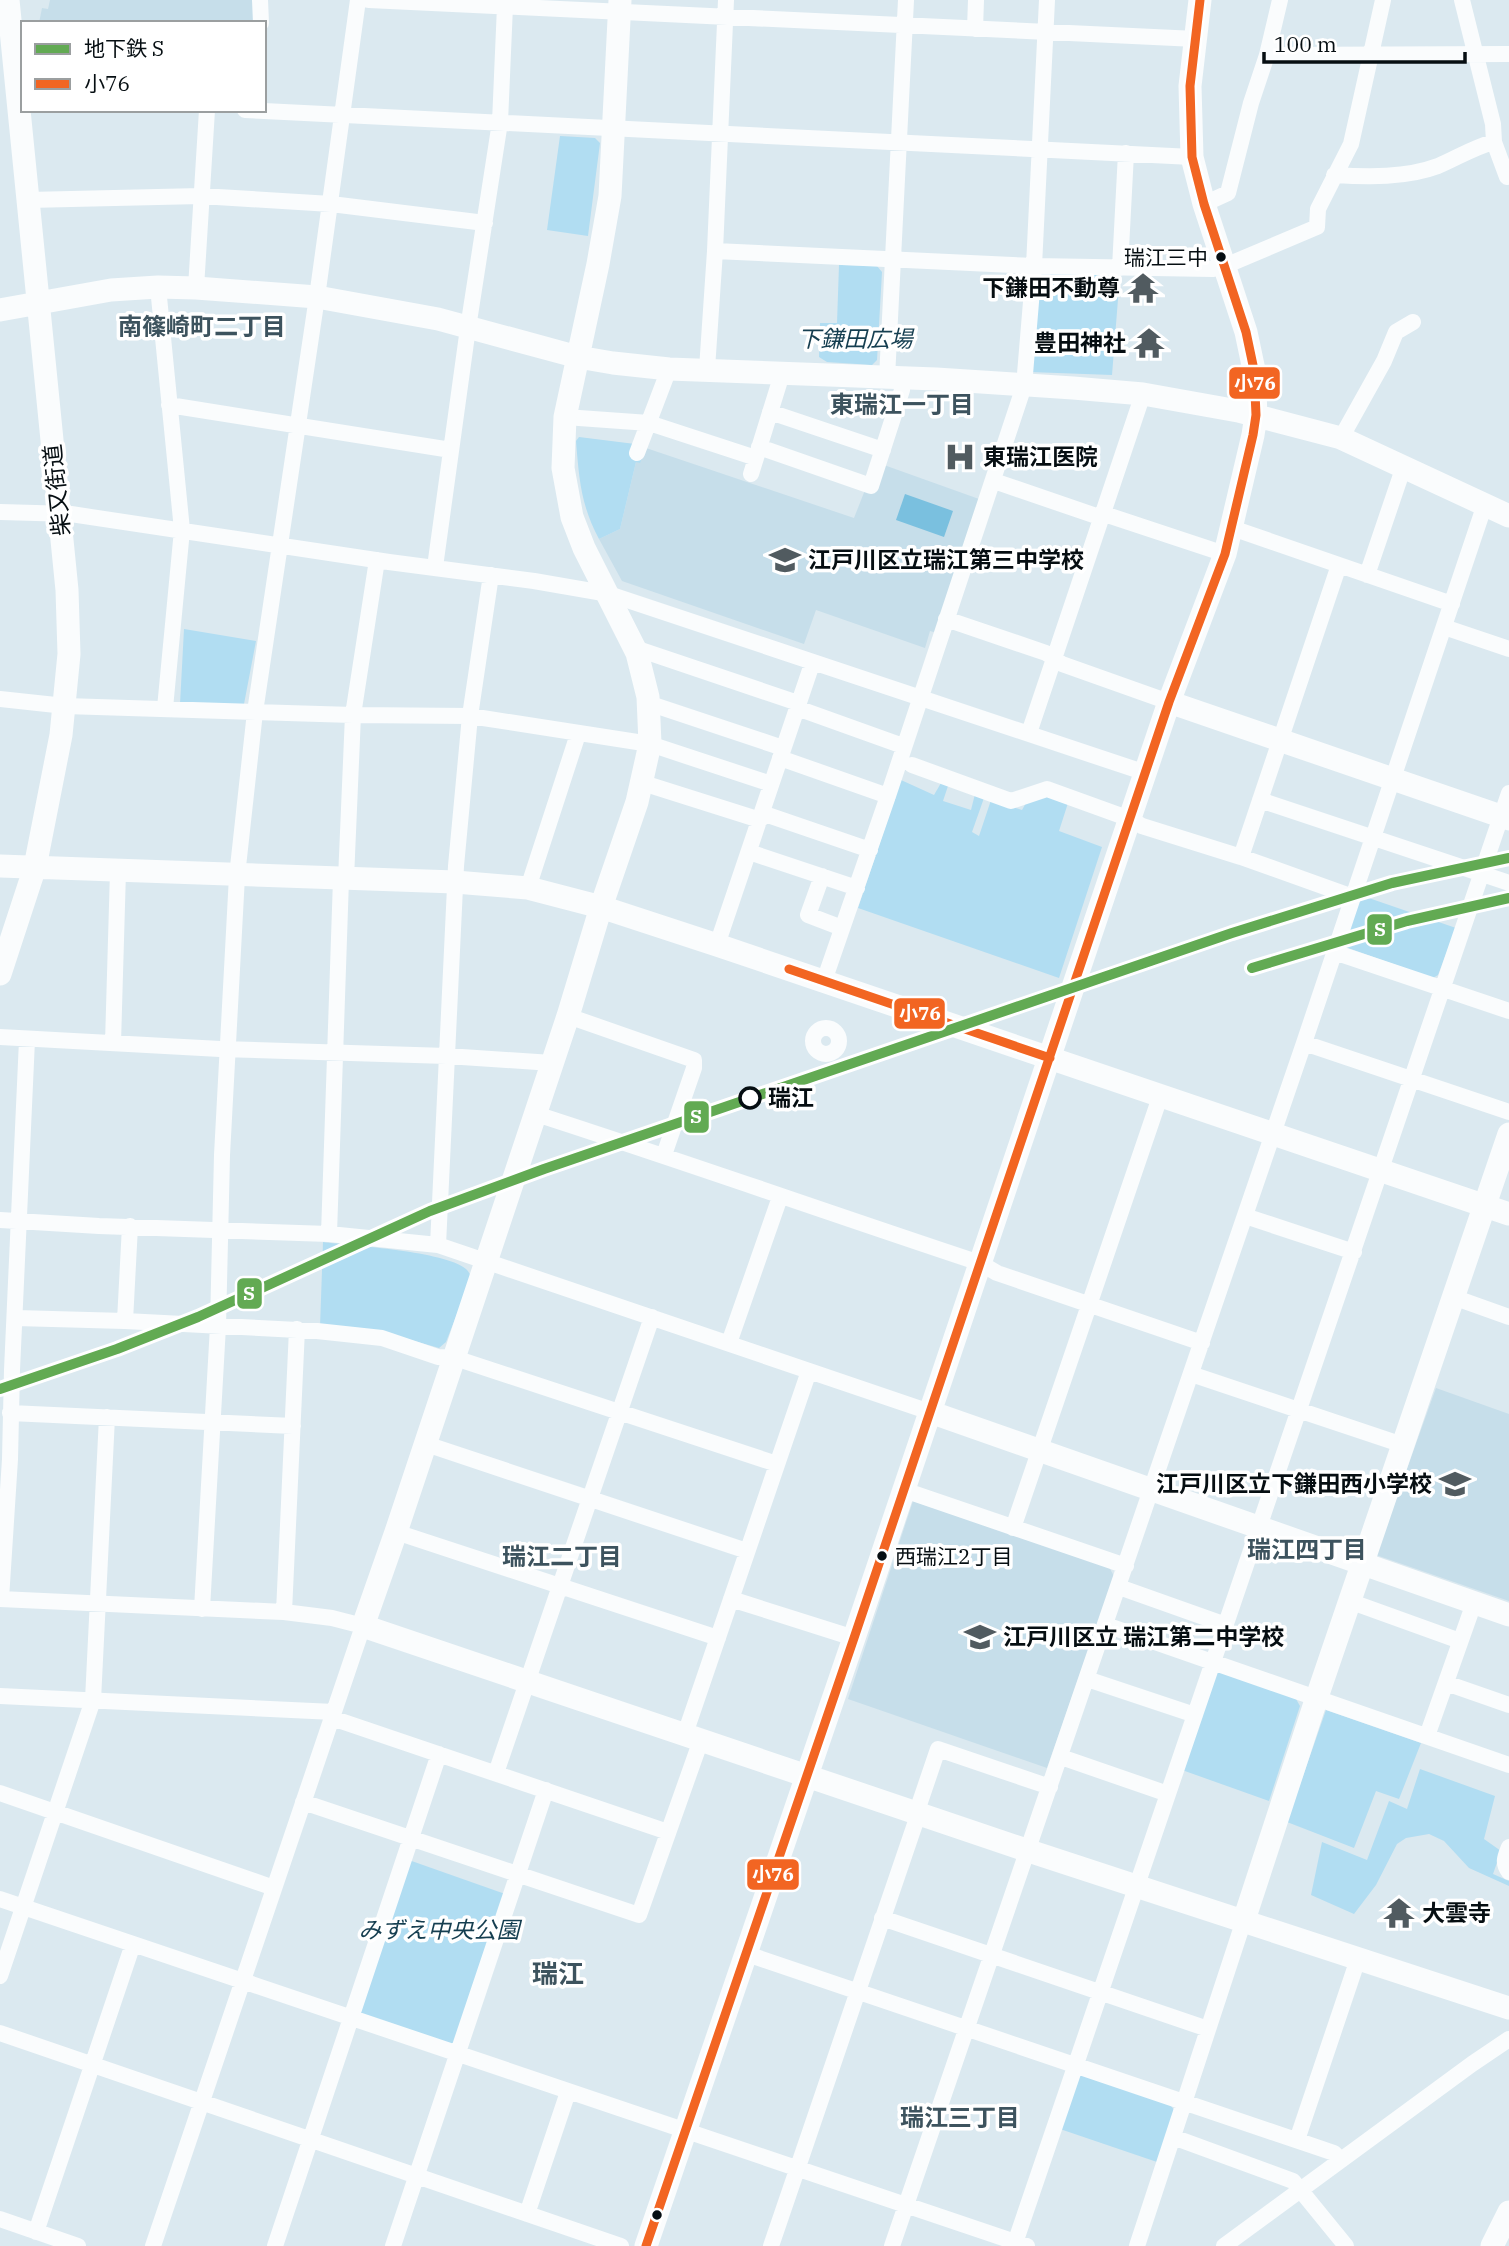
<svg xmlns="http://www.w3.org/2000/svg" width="1509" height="2246" viewBox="0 0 1509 2246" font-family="'IBM Plex Serif','Noto Sans JP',serif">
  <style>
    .built { fill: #c6deea }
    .green { fill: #b1ddf2 }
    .water { fill: #7ac0df }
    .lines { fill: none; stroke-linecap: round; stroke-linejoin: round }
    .street { stroke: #fafcfd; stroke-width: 16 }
    .secondary { stroke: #fafcfd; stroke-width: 23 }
    .bus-1-casing { stroke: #fff; stroke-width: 14 }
    .bus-1 { stroke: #f26522; stroke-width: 9 }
    .metro-1-casing { stroke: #fff; stroke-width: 16 }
    .metro-1 { stroke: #62aa53; stroke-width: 10 }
    .bus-dot { fill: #060e12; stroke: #fff; stroke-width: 2.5 }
    .stop-dot { fill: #fff; stroke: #060e12; stroke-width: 3.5 }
    .labels { text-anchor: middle; stroke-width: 7; stroke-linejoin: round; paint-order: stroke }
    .bus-label { font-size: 21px; fill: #060e12; stroke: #fff; text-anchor: end }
    .poi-label { font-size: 23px; font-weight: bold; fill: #060e12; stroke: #fff; text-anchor: start }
    .park-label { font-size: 23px; font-style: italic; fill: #153e50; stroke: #fff }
    .street-label { font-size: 23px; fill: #060e12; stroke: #fff }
    .stop-label { font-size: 23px; font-weight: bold; fill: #060e12; stroke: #fff; text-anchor: start }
    .neighbourhood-label { font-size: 24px; font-weight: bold; fill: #3d535e; stroke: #fff }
    .quarter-label { font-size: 26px; font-weight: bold; fill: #3d535e; stroke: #fff }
    .line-badge { stroke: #fff; stroke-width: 2.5 }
    .badge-label { font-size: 19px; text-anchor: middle; font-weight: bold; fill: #fff }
  </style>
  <rect width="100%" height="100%" fill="#dbe9f0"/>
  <path class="built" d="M50,0H254L255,23H39L42,8L48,9Z
    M646,448L854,518L865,490L875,493L884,465L979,499L937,633L930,631L925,648L816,610L804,644L622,581L599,539L620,529L636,462Z
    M1436,1388L1509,1414V1601L1376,1555Z
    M913,1501L1109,1567L1114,1576L1047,1768L848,1699Z"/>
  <path class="green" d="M560,136L595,138L600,143L588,236L547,230Z
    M839,265L877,266L882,272L877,360L872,365L827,362L819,357L820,323H837Z
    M1040,273L1120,274L1112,375L1030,372Z
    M579,437L635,444L646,448L640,463L636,462L620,529L599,539C581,506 579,478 576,441Z
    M184,629L256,641L244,704H180Z
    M901,780L934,795L941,783L948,786L943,801L971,810L975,794L984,798L972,832L979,836L991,800L1022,810L1026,803L1049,796L1068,803L1059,831L1102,847L1059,978L858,908Z
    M1360,895L1456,928L1438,975L1433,978L1345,947L1342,944Z
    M323,1242C353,1246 445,1251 466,1269C469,1272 470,1274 471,1278L446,1342L439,1348L383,1332L320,1327Z
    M1221,1670L1296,1699L1300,1706L1269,1801L1182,1770L1215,1673Z
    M1326,1710L1421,1743L1399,1799L1376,1791L1354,1848L1287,1822Z
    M1420,1769L1495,1796L1484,1839L1501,1851L1493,1874L1509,1881V1886L1469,1868L1444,1841L1429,1834L1406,1838L1397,1844L1376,1885L1354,1914L1311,1895L1322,1842L1367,1860L1389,1801L1407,1809Z
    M406,1859L508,1895L454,2046L363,2016L356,2011Z
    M1085,2073L1169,2103L1174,2110L1157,2162L1060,2129L1078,2077Z"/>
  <path class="water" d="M905,494L953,511L944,537L896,520Z"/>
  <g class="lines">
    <path class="street" d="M260,0L261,23
      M369,0L1196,39
      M1462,0L1493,124L1494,142L1507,177
      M975,29L976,0
      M1267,55L1509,54
      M245,110L1192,157
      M1334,175C1368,177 1406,178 1438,166C1457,158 1474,147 1494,142
      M28,200L201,196L331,204L485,223
      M1204,204L1228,193L1251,103L1267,55L1280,0
      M715,251L1034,266L1213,269L1225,266L1317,227L1318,209L1351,144L1383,0
      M1120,268L1126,153
      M158,287L182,530L165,708
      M196,288L207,110
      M707,369L715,251L726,0
      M887,378L906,0
      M169,405L451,450
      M770,412L883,450
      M565,417L649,423L756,458
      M1341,438L1384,361L1396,332L1413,322
      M759,447L871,486L902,390L903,379
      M637,453L669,369
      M751,474L782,374
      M994,481L1102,518
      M0,512L71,514L389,562L534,581L609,594L1146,773
      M1104,514L1225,554
      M1232,528L1452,604
      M435,567L468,328L500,122L505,6
      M1367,575L1404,466
      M946,619L1046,653L1062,664L1169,702
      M1444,627L1509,649
      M635,648L798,703
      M0,699L65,706L353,715L470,716L650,744L771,784
      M648,703L783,748
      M797,708L903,746
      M1029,733L1143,394
      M780,758L888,796
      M912,765L1011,801L1047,789L1130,819L1142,826L1241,857L1353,897
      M643,783L760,820
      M1260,800L1509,883
      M762,813L870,850
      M749,852L857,888
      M1241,857L1339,565
      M822,876L808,915L842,928
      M346,879L353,715L377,560
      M528,888L578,734
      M717,945L812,664
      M1334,952L1509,1011
      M824,981L888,796L1024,386L1034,266L1047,0
      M568,1016L694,1060V1068L664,1155
      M813 1041a13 13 0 1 1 26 0a13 13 0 1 1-26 0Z
      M0,1037L220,1049L447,1056L552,1063
      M113,1043L118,871
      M1304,1043L1509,1112
      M536,1114C685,1162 832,1214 980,1263L997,1273L1202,1343
      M1245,1216L1354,1252
      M0,1220L99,1226L329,1234L438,1245L930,1412
      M329,1234L341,879
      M438,1245L456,866L470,716L491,575
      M1453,1297L1509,1317
      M16,1318L125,1321L317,1331L382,1338L438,1357L455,1358L777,1464
      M125,1321L130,1226
      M729,1343L780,1197
      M1191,1374L1403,1445
      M10,1413L293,1426
      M426,1444L747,1551
      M904,1490L1126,1566
      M1013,1528L1160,1097
      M396,1532L718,1638
      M1119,1587L1226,1625
      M0,1599L284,1612L332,1618L363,1626L153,2246
      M1,1599L10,1459L12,1370L27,1040
      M731,1599L854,1638
      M1349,1601L1460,1641
      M202,1609L218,1326L222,1155L237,876L255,712L317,297L358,0
      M284,1612L297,1329
      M1106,1625L1509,1765
      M1087,1679L1195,1715
      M1446,1683L1509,1705
      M0,1696L334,1712
      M332,1718L668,1832
      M685,1734L809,1371
      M1427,1736L1474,1603
      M1061,1757L1168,1794
      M496,1773L652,1317
      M0,1793L274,1888
      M303,1802L639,1915L701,1740
      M1509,1847C1505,1857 1502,1863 1509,1872
      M0,1899L1027,2246
      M882,1918L1208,2029
      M747,1954L1334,2153L1340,2160
      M0,1976L93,1700L107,1417
      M0,2033L621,2246
      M1173,2137L1293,2181L1346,2246
      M1297,2140L1358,1959
      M527,2214L568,2092
      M0,2219L78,2246
      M36,2232L133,1944
      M275,2246L439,1754
      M393,2246L546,1790
      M771,2246L915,1824L920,1802L938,1749L1050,1787
      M892,2246L1304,1043L1485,504
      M1014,2246L1509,793
      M1137,2246L1244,1920
      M1224,2246L1472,2064L1509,2039"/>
    <path class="secondary" d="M620,0L610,196L598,264L565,417L563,468L572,517L584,548L637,653L648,697L650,744L637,802L601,907L568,1016L396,1532L363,1626L1029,1851L1509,2008
      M0,310L111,290L158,287L196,288L317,297L438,319L578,357L613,363L669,369L936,379L1073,388L1143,394L1238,411L1341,438L1509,516
      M1169,702L1509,819
      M0,866L455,882L528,888L601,907L717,945L1509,1214
      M0,974L35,867L61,735L69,654L67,590L8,0
      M930,1412L1509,1615
      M1244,1920L1317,1697L1509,1134
      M646,2246L854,1638L1169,702L1225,554L1253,435L1256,415L1254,370L1246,332L1204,204L1192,157L1190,86L1200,0
      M1492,2246L1509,2212"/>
    <defs>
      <path id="bus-1" d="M789,969L1050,1058
        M646,2246L854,1638L1169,702L1225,554L1253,435L1256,415L1254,370L1246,332L1204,204L1192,157L1190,86L1200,0"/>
    </defs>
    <use href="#bus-1" class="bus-1-casing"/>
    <use href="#bus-1" class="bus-1"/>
    <defs>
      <path id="metro-1" d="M1252,968L1407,921L1509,898
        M0,1389L117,1349L198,1317L430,1211L544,1169L1232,933L1392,883L1509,858"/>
    </defs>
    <use href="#metro-1" class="metro-1-casing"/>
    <use href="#metro-1" class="metro-1"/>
  </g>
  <defs>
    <symbol id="temple-bare" viewBox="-9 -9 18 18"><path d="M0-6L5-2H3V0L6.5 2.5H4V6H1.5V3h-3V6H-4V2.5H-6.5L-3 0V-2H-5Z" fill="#515b60" stroke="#fff" stroke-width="2.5" paint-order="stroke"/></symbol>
    <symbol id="hospital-bare" viewBox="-9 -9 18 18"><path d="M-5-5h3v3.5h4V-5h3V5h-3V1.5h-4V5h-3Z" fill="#515b60" stroke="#fff" stroke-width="2.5" paint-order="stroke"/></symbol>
    <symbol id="school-bare" viewBox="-9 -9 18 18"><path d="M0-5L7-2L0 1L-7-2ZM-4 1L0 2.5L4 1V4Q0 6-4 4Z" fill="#515b60" stroke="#fff" stroke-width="2.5" paint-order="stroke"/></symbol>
  </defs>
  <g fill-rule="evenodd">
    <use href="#temple-bare" x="1121" y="266" width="44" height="44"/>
    <use href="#temple-bare" x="1127" y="321" width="44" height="44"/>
    <use href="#hospital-bare" x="938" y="435" width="44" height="44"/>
    <use href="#school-bare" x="763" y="538" width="44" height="44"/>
    <use href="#school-bare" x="1433" y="1462" width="44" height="44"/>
    <use href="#school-bare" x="958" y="1615" width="44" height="44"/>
    <use href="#temple-bare" x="1377" y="1891" width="44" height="44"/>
  </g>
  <g class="bus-dot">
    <circle cx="1221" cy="257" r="6"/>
    <circle cx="882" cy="1556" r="6"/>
    <circle cx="657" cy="2215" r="6"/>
  </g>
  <circle class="stop-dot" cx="750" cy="1098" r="10"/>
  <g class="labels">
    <g class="bus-label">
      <text x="1208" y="265">瑞江三中</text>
      <text x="895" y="1564" text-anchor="start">西瑞江2丁目</text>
    </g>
    <g class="poi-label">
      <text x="1120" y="296" text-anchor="end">下鎌田不動尊</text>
      <text x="1126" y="351" text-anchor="end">豊田神社</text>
      <text x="983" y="465">東瑞江医院</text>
      <text x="808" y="568">江戸川区立瑞江第三中学校</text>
      <text x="1432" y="1492" text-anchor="end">江戸川区立下鎌田西小学校</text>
      <text x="1003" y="1645">江戸川区立 瑞江第二中学校</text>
      <text x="1422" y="1921">大雲寺</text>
    </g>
    <g class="park-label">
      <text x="855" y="347">下鎌田広場</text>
      <text x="439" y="1938">みずえ中央公園</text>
    </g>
    <g class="street-label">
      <text transform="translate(57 490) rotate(-96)" y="8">柴又街道</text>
    </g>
    <g class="stop-label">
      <text x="768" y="1106">瑞江</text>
    </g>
    <g class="neighbourhood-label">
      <text x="202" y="335">南篠崎町二丁目</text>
      <text x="902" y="413">東瑞江一丁目</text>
      <text x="1307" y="1558">瑞江四丁目</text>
      <text x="562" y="1565">瑞江二丁目</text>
      <text x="960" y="2126">瑞江三丁目</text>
    </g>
    <g class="quarter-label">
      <text x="558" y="1983">瑞江</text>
    </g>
  </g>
  <g class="line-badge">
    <rect x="1228" y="366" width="53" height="34" rx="7" fill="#f26522"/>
    <rect x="1366" y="913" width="27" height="33" rx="7" fill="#62aa53"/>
    <rect x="893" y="997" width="53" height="33" rx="7" fill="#f26522"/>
    <rect x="683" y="1100" width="27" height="34" rx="7" fill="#62aa53"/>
    <rect x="236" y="1277" width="27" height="33" rx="7" fill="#62aa53"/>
    <rect x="746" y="1858" width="54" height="33" rx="7" fill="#f26522"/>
  </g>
  <g class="badge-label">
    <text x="1255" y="390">小76</text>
    <text x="1380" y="936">S</text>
    <text x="920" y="1020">小76</text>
    <text x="696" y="1123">S</text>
    <text x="249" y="1300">S</text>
    <text x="773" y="1881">小76</text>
  </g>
  <rect x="21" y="21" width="245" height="91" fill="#ffffff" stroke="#9b9fa0" stroke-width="2"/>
  <rect x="35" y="44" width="35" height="10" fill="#62aa53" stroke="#9b9fa0" stroke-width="2"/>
  <text x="84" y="56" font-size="21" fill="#060e12">地下鉄 S</text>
  <rect x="35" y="79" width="35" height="10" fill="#f26522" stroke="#9b9fa0" stroke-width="2"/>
  <text x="84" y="91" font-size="21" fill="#060e12">小76</text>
  <path d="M1264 52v10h201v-10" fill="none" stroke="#060e12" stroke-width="3.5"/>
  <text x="1274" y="52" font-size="21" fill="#060e12" stroke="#ffffff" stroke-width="5" paint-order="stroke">100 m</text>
</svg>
